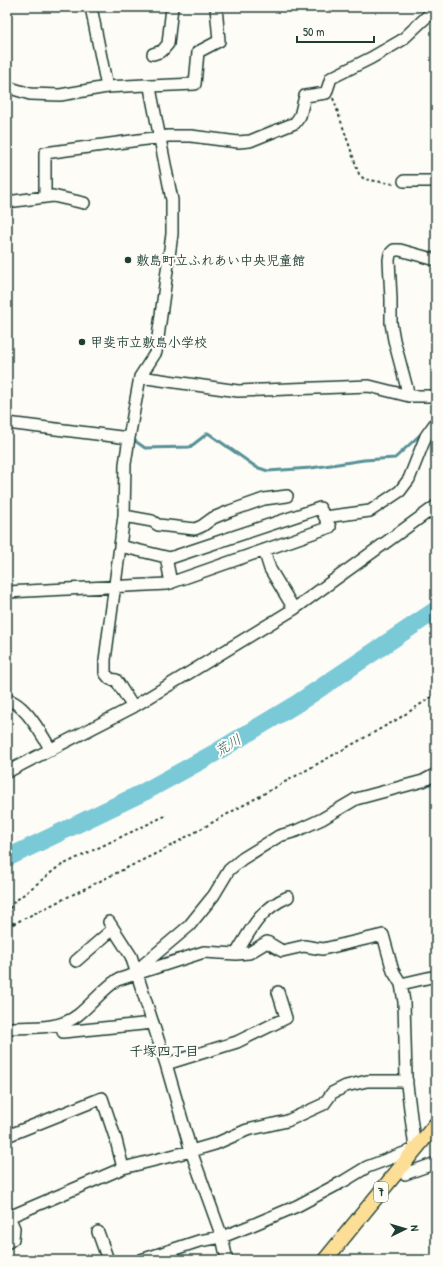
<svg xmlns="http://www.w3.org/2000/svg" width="443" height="1267" viewBox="0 0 443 1267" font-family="'Patrick Hand','Klee One',sans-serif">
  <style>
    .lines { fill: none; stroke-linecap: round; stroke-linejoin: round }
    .stream { stroke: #569196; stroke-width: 3 }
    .river { stroke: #7ac9d7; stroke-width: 18 }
    .minor-casing { stroke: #1f3d34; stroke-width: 14 }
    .major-casing { stroke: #1f3d34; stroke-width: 17 }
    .path { stroke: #1f3d34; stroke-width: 2; stroke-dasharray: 3 3; stroke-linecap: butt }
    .minor { stroke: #fdfcf7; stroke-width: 11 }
    .major { stroke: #fcde96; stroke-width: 14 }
    .poi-dot { fill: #1f3d34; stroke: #fdfcf7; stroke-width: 1.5 }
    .labels { text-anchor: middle; stroke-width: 4; stroke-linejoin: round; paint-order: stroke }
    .shield { fill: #fdfcf7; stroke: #62766e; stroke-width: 1 }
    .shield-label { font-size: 12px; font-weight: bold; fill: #1f3d34 }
    .poi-label { font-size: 13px; font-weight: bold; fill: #1f3d34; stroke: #fdfcf7; text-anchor: start }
    .water-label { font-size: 14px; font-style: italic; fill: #36605d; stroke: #fdfcf7 }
    .neighbourhood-label { font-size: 14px; font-weight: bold; fill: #1f3d34; stroke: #fdfcf7 }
  </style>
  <rect width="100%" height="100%" fill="#fdfcf7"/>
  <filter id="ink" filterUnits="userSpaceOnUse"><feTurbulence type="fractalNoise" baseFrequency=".025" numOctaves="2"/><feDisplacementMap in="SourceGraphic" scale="8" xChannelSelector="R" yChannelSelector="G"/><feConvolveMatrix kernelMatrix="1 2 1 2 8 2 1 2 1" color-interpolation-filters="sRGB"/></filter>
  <g filter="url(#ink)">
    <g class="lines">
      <path class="stream" d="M131,438L145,448L190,447L208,433L256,467L268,471L311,468L364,460L395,458L423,432"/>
      <path class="river" d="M7,858L144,792L213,754L298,703L436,610"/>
      <defs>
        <path id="minor" d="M91,7L107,87
          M153,54L162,51L168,44L172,7
          M150,86L195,84L198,52L219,41L216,7
          M7,87L30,94L60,95L107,87L145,85L150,86L151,93L172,200V234L156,352L140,377L129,438L125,464L124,516L105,660V673L110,679L116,680L133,707
          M404,181H436
          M45,196V153L168,136H191L238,142L250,141L295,123L300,116L305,96L326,93L331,78L371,58L402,40L436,8
          M7,202L53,196L84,203
          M140,377L238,391L369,386L409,396H436
          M409,396L394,340L391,323V299L389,260L390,254L394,250H400L436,260
          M7,423L129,438
          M124,516L152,521L158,525L195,529L202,526L213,518L230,511L264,499L287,496
          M325,517L370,511L400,491L409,479L426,436L436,422
          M264,550L270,569L294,609
          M166,557L171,583
          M7,592L167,584L330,527L320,508L170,558L120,546
          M7,700C24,702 43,736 51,750
          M7,772L133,707L294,609L436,506
          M109,922L131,956L137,974L166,1064L191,1151L222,1237L227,1260
          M236,954C251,929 260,909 288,897
          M76,961L113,929
          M137,974L144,964L189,926L214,895L229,870L242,859L279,836L296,831L322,819L356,799L423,781L436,774
          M401,984L436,976
          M62,1024L63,1032L153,1023
          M7,1028C30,1027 60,1030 78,1015C92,1004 102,990 117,980L204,952L236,954L249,953L267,942L282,951L304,946L323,949L383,935L393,971L401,984L404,1002L406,1077L415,1149L367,1167L344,1181L297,1206L250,1226L222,1237L199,1241L141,1260
          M166,1064L237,1042L286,1018L278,992
          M7,1136L102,1098L116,1140L123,1168
          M398,1170L405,1174L436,1163
          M7,1212L14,1228L13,1239L7,1243
          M9,1217L123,1168L191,1151L215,1144L247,1130L287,1121L324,1104L332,1093L346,1086L367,1081H407
          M98,1232L108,1260"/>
        <path id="major" d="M325,1260L436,1124"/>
      </defs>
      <use href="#minor" class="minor-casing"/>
      <use href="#major" class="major-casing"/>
      <path class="path" d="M333,98L359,174L364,179L394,184
        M7,914L13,903L58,867L167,815
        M13,924L163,850L398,719L436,694
        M7,927L13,924L8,915"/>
      <use href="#minor" class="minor"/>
      <use href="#major" class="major"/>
    </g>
  </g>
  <g class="poi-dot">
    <circle cx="128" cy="260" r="4"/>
    <circle cx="82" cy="342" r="4"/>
  </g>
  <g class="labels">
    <rect class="shield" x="374" y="1182" width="14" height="20" rx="3"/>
    <g class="shield-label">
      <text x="381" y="1196">7</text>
    </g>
    <g class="poi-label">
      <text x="136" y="265">敷島町立ふれあい中央児童館</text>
      <text x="90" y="347">甲斐市立敷島小学校</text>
    </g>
    <g class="water-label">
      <text transform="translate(228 745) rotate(-31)" y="5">荒川</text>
    </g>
    <g class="neighbourhood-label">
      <text x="164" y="1056">千塚四丁目</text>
    </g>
  </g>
  <rect width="443" height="1267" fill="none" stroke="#fdfcf7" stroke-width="24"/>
  <rect x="12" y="12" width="419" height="1243" fill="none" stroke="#1f3d34" stroke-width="1.5" filter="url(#ink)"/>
  <g transform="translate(405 1229) rotate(85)" stroke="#fdfcf7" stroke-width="3" paint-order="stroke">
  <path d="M0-3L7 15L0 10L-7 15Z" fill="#1f3d34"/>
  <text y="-6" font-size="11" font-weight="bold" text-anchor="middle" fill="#1f3d34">N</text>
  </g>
  <path d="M297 36v6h77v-6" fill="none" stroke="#1f3d34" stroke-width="2"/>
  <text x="303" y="36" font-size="12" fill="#1f3d34" stroke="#fdfcf7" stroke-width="3" paint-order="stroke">50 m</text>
</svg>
